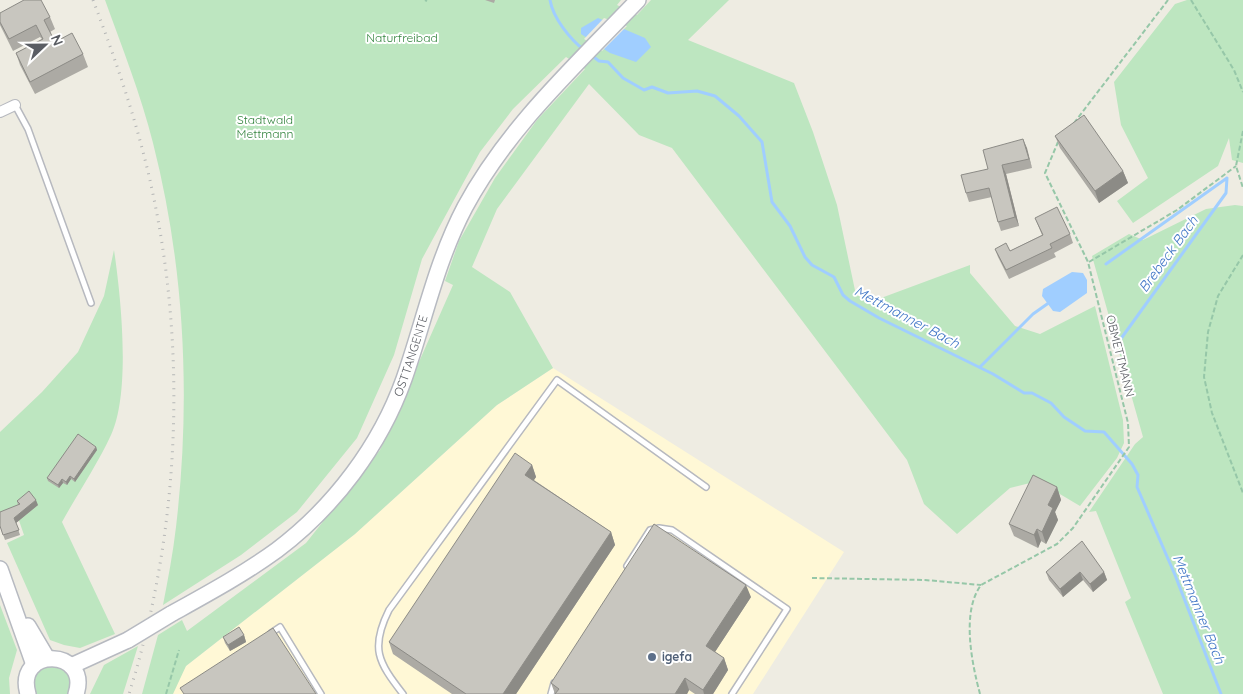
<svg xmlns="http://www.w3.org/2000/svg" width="1243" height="694" viewBox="0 0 1243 694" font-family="Quicksand,sans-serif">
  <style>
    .commercial { fill: #fff8d6 }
    .green { fill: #bde6c0 }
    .water { fill: #a0ceff }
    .pier { fill: #eeece2 }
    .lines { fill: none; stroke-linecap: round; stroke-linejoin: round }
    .stream { stroke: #a0ceff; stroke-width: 3 }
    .service-casing { stroke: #b7b9bf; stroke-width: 8 }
    .minor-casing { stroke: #b7b9bf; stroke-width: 12 }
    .secondary-casing { stroke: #b7bac1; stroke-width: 18 }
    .path { stroke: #96c7a8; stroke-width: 2; stroke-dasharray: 5 2.5; stroke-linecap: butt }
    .service { stroke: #fff; stroke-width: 5 }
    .minor { stroke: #fff; stroke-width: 10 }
    .secondary { stroke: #fff; stroke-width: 15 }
    .rail { stroke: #b5b6b6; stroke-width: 3; stroke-dasharray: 1 6; stroke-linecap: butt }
    .secondary-bridge-casing { stroke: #b7bac1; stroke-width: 18; stroke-linecap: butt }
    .secondary-bridge { stroke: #fff; stroke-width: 15 }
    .wall { fill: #acaaa4 }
    .shaded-wall { fill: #8c8b86 }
    .building { fill: #c8c6bf; stroke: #8c8b86 }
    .service-dot { fill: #5c6f8a; stroke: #fff; stroke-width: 2 }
    .labels { text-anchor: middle; stroke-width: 4; stroke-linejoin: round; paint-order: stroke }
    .park-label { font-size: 12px; fill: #31833c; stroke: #fff }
    .street-label { font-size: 12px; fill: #5a5d63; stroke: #fff }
    .service-label { font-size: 12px; font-weight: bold; fill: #4e5e75; stroke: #fff; text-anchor: start }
    .water-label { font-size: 14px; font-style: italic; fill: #4076c6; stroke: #fff }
  </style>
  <rect width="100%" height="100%" fill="#eeece2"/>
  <path class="commercial" d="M553,368L844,552L753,694H173L172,692L186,666L355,534L497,405Z"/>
  <path class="green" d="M105,0H621L617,5L637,15L651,0H729L688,40L794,83L813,132L837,205L856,295L873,301L970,265V273L1015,326L1040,334L1095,306L1123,420L1124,443L1117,458L1080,506L1038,481L1010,488L957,534L924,504L907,460L672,148L639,135L589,84L497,209L472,267L510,292L553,368L497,405L355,534L186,666L173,694H142L158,635L182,620L187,631L306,543L380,450L453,285L445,281L459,241L495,178L537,120L585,69L566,57L513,109L480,152L422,259L394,355L357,438L297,512L241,555L163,605C168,579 173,553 176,527C191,400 185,268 153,143C141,95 122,47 105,0Z
    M1187,0H1243V163L1232,160L1229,138L1218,166L1133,223L1117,201L1148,178L1121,125L1114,82L1175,4Z
    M1235,205L1243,206V694H1163L1125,602L1131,598L1096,511L1089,512L1135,444L1143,437L1092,256L1129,234L1143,240L1206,209Z
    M114,250C121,297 131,392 111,435C97,465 78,493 62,522L115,634L80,648L64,645L50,640L7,543L24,535L15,509L0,514V432L42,392L78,352L104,296Z
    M0,605L17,650L9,678L10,694H0Z
    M138,646L123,694H90L104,665Z
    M45,665L65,669L72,680L70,694H34L32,688L34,674Z"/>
  <path class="water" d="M598,18L645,38L651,47L636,62L610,53L581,34V28Z
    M1072,272L1083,273L1087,280V293L1060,312L1053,311L1042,296L1043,289Z"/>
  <path class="pier" d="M604,18L627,26L602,51L584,39Z"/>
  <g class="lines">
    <path class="stream" d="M550,0C553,18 570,39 584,50
      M591,55L599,61L608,62L623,78L644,90L652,87L668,93L697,91L715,96L739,116L762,142L772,202L790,226L805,257L812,265L834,277L843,295L850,301L879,318L993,374L1024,393H1032L1051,403L1064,417L1085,431L1104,432L1132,464L1138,475L1137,487L1175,575L1221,694
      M1106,264L1227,178
      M1120,340L1226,193L1227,178
      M980,367L1033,314L1050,302"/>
    <defs>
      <path id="service" d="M15,105L28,129L91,303
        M627,566L650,530L659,528L672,530L787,609L732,694
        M271,633L280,627L321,694
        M403,694C378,662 370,648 389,610L557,380L706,487
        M551,694L554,683"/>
      <path id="minor" d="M0,112L15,105"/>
      <g id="secondary">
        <path d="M0,569L34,665"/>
        <path id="s1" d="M171,614C207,594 244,574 277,550C334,507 380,446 404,379C424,322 436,262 465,207C508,127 576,65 638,0"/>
        <path d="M28,626L47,658"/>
        <path d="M71,666L128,640"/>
        <path d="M28,694C14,646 91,648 76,694"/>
      </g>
    </defs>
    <use href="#service" class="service-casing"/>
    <use href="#minor" class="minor-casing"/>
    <use href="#secondary" class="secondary-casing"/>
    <path class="path" d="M425,0L427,1
      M1191,0L1234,70L1243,92
      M1074,123L1168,0
      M1243,131L1236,166L1243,188
      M1243,255L1218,296L1208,332L1204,377L1212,413L1243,493
      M1089,262L1177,210L1236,166
      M812,578L925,580L981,585
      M166,694L179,650
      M980,694C972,664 961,612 981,585L1057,544L1073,528L1129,447L1128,423L1088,262L1045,173L1058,142"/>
    <use href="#service" class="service"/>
    <use href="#minor" class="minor"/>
    <use href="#secondary" class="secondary"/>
    <path class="rail" d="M93,0C115,58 135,116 149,176C188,345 181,528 129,694"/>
    <defs>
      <path id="secondary-bridge" d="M128,640L171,614"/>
    </defs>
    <use href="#secondary-bridge" class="secondary-bridge-casing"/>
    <use href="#secondary-bridge" class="secondary-bridge"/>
  </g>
  <path class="wall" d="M485,0H495L494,3Z
    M0,13L50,17L55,29L50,32L55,42L83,54L88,67L35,94L20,65L16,53L42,39L40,37L13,51L0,25Z
    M1055,136L1123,171L1128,183L1099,203L1060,148Z
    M1023,139L1032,168L1006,174L1019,226L1001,231L998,222L992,197L969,202L966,193L988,169Z
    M1035,218L1070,234L1073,243L1054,253L1056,257L1009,279L998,257L995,249L1010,251L1042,235Z
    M96,447L97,450L75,482L71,479L67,485L63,483L59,488L48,481L47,478Z
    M532,465L536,477L534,480L611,532L615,545L516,694H452L393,654L389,642Z
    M1057,487L1061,500L1055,512L1058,520L1046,544L1041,541L1038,548L1014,536L1009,524Z
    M17,501L38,505L16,523L20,535L5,540L0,526L18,505Z
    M1046,572H1104L1107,580L1093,592L1083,580L1063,597L1049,580Z
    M751,597L715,652L724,658L728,670L713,694H695L689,690L687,694H555L551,683Z
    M244,635L246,642L230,651L225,643L223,637Z"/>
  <path class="shaded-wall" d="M1023,139L1027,148L1032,168L1029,159Z
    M1002,165L1006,174L1019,226L1015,217Z
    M1123,171L1128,183L1099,203L1095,191Z
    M96,447L97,450L75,482L74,479Z
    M532,465L536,477L529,487L525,475Z
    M70,476L71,479L67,485L66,482Z
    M62,479L63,483L59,488L58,485Z
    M1057,487L1061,500L1055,512L1058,520L1046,544L1042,532L1048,505Z
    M36,500L38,505L16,523L14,518Z
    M1037,529L1041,541L1038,548L1034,535Z
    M611,532L615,545L516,694H503Z
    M1080,572L1083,580L1063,597L1060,589Z
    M1104,572L1107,580L1093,592L1090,584Z
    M746,585L751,597L711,658L706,646Z
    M244,635L246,642L230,651L228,645Z
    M724,658L728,670L713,694H704L703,690Z
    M685,678L689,690L687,694H675Z"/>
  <path class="building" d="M24,0H41L50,17L44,20L55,42L72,33L83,54L30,82L16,53L43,39L36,25L9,39L0,22V13Z
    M1084,115L1123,171L1095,191L1055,136Z
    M1023,139L1029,159L1002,165L1015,217L998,222L989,188L966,193L961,175L988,169L983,150Z
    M1057,207L1070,234L1050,244L1052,248L1006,270L995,249L1006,243L1010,251L1043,235L1035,218Z
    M78,434L96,447L74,479L70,476L66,482L62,479L58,485L47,478Z
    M515,453L532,465L525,475L611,532L503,694H466L389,642Z
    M1033,475L1057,487L1048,505L1053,508L1042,532L1037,529L1034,535L1009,524Z
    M29,491L36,500L14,518L19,530L3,535L0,526V512L20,504L17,501Z
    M654,524L746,585L706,646L724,658L703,690L685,678L675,694H555L559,689L551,683Z
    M1082,541L1104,572L1090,584L1080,572L1060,589L1046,572Z
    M239,627L244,635L228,645L223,637Z
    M273,628L316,694H184L180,688Z"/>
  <circle class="service-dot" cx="652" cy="657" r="5"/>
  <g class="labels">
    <g class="park-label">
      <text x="402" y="42">Naturfreibad</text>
      <text x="265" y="124">Stadtwald<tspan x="265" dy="14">Mettmann</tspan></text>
    </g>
    <g class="street-label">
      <text dy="4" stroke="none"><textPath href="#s1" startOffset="364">OSTTANGENTE</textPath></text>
      <text transform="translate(1120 356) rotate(76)" y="4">OBMETTMANN</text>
    </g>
    <g class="service-label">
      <text x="662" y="661">igefa</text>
    </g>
    <g class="water-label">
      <text transform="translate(1168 254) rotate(-54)" y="5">Brebeck Bach</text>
      <text transform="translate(907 317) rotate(28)" y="5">Mettmanner Bach</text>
      <text transform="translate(1199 609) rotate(68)" y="5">Mettmanner Bach</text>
    </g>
  </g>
  <g transform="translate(45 45) rotate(68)" stroke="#ffffff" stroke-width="4" paint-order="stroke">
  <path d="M0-4L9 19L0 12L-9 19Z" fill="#5a5d63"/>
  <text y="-8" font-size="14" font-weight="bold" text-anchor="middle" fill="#5a5d63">N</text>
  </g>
</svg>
